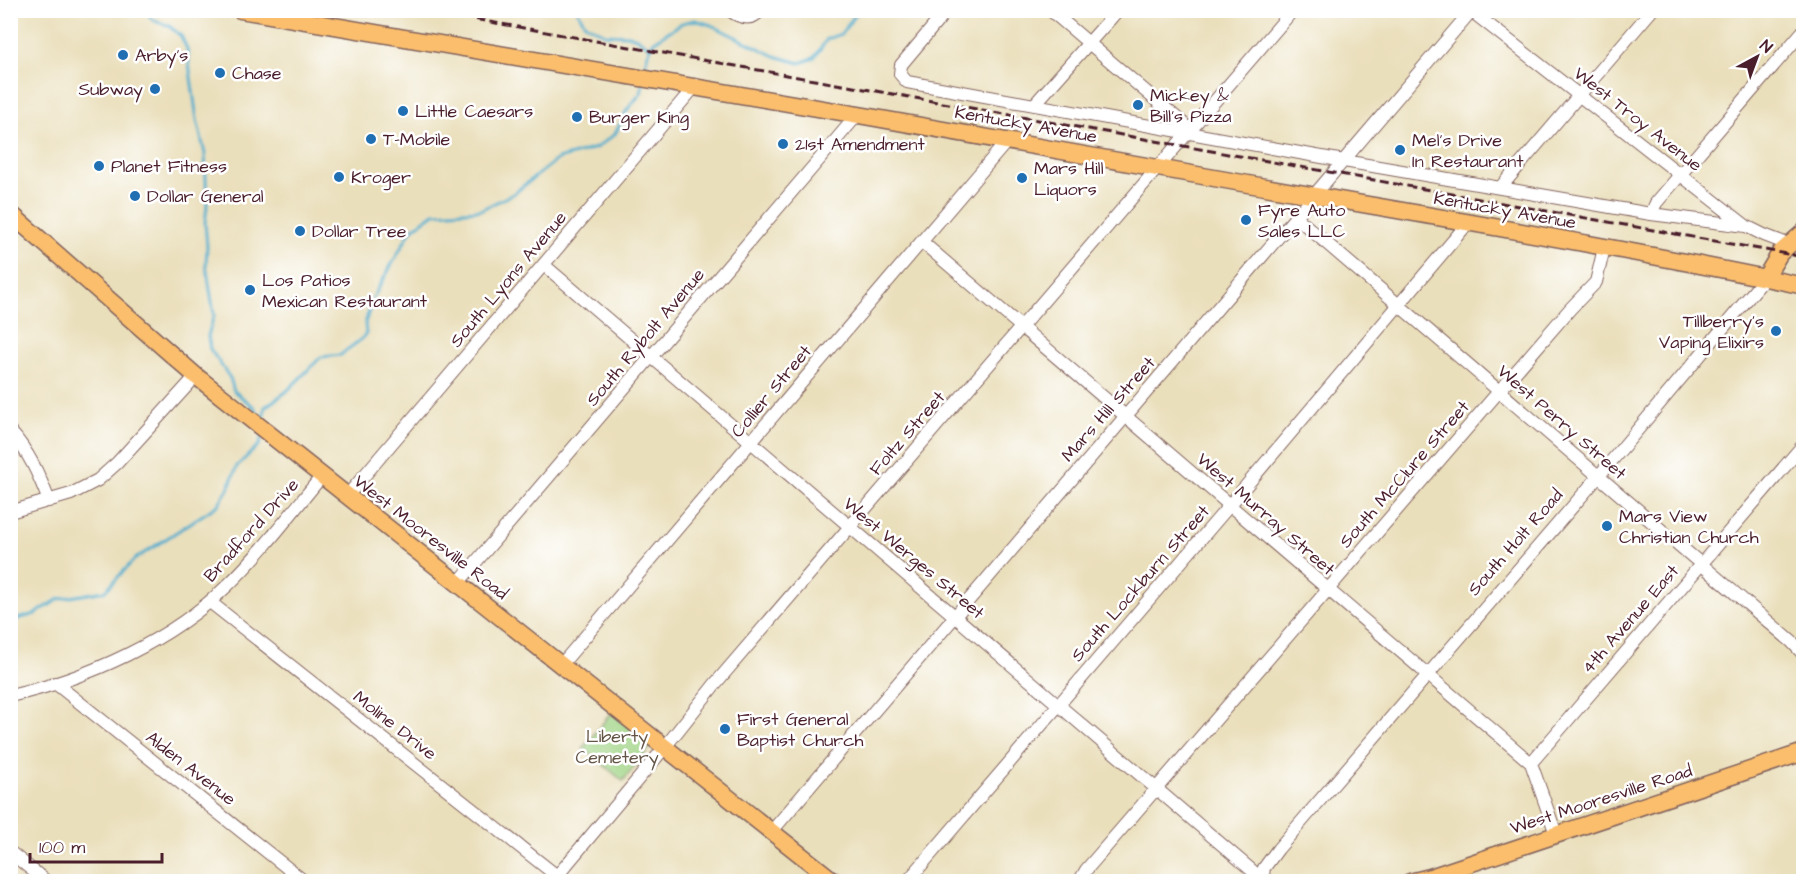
<svg xmlns="http://www.w3.org/2000/svg" width="1814" height="892" viewBox="0 0 1814 892" font-family="'Architects Daughter',sans-serif">
  <style>
    .green { fill: #a0d485; stroke: #757a58; stroke-width: 1.5 }
    .lines { fill: none; stroke-linecap: round; stroke-linejoin: round }
    .stream { stroke: #50adce; stroke-width: 3 }
    .minor-casing { stroke: #82625d; stroke-width: 14 }
    .major-casing { stroke: #82625d; stroke-width: 19 }
    .minor { stroke: #fff; stroke-width: 12 }
    .major { stroke: #fabe6d; stroke-width: 16 }
    .rail { stroke: #4a1f2b; stroke-width: 3; stroke-dasharray: 9 4.5; stroke-linecap: butt }
    .poi-dot { fill: #1f6fb2; stroke: #fff; stroke-width: 2 }
    .labels { text-anchor: middle; stroke-width: 5; stroke-linejoin: round; paint-order: stroke }
    .poi-label { font-size: 18px; fill: #4a1f2b; stroke: #fff; text-anchor: start }
    .street-label { font-size: 18px; fill: #4a1f2b; stroke: #fff }
    .park-label { font-size: 18px; fill: #645546; stroke: #fff }
  </style>
  <rect width="100%" height="100%" fill="#fff"/>
  <filter id="ink" filterUnits="userSpaceOnUse"><feTurbulence type="fractalNoise" baseFrequency=".0167" numOctaves="2"/><feDisplacementMap in="SourceGraphic" scale="12" xChannelSelector="R" yChannelSelector="G"/><feConvolveMatrix kernelMatrix="1 2 1 2 8 2 1 2 1" color-interpolation-filters="sRGB"/></filter>
  <filter id="wash" filterUnits="userSpaceOnUse"><feTurbulence type="fractalNoise" baseFrequency=".008" numOctaves="4" result="noise"/><feDisplacementMap in="SourceGraphic" scale="24" xChannelSelector="R" yChannelSelector="G"/><feGaussianBlur stdDeviation="1.35" result="paint"/><feColorMatrix in="noise" values="0 0 0 0 0 0 0 0 0 0 0 0 0 0 0 0 0 1.4 0 .05"/><feComposite in="paint" operator="in"/></filter>
  <g filter="url(#wash)">
    <rect width="100%" height="100%" fill="#eadfbb"/>
    <path class="green" d="M611,713L652,745L623,781L583,748Z"/>
    <g class="lines">
      <path class="stream" d="M145,10L153,20L169,26L181,36L187,49L197,120L205,154L207,206L205,223L207,246L206,264L214,315L208,336L210,349L230,378L234,391L254,407L261,418
        M577,10L585,24L605,34L628,35L637,38L651,48
        M644,73L647,56L653,42L682,23L695,20L711,25L775,56L800,63L814,58L827,39L841,34L859,10
        M263,421L265,407L286,392L321,357L341,355C349,347 359,343 366,334L365,323L373,298L411,230L434,213L480,210L513,194L558,159L596,148L615,134L627,110L641,93L643,83
        M10,621L35,614L59,599L105,591L135,559L218,505L228,489L237,466L260,444L261,438"/>
    </g>
  </g>
  <g filter="url(#ink)">
    <g class="lines">
      <defs>
        <path id="minor" d="M729,10C740,18 751,22 761,10
          M947,10L901,65L900,74L907,82L1344,161L1651,214L1746,226
          M1050,10L1191,130
          M1470,10L1746,226L1764,235L1790,245
          M1034,105L1118,10
          M1500,188L1652,10
          M1651,214L1656,203L1804,30
          M1296,217L1792,642L1804,655
          M922,242L1531,763L1556,834
          M544,265L1262,879
          M10,431C29,452 39,475 49,501
          M347,496L696,85
          M10,512L71,494L98,480L117,463L196,376
          M458,583L858,114
          M210,602L557,876
          M561,665L1008,140
          M55,683L305,882
          M10,696C89,678 171,641 229,584C263,551 292,512 322,476
          M1531,763L1804,444
          M772,831L1472,10
          M10,852L47,882
          M552,882L665,747L715,684L1293,10
          M907,882L1229,506L1468,223
          M1079,882L1086,870L1570,309L1596,282L1604,248
          M1262,882L1264,868L1278,849L1598,477L1765,278"/>
        <path id="major" d="M240,10C571,64 901,122 1231,181C1422,215 1614,246 1804,286
          M10,213L196,376L835,882
          M1765,278L1780,253L1804,232
          M1410,882L1430,877L1804,752"/>
      </defs>
      <use href="#minor" class="minor-casing"/>
      <use href="#major" class="major-casing"/>
      <use href="#minor" class="minor"/>
      <use href="#major" class="major"/>
      <path class="rail" d="M423,10L1804,257"/>
    </g>
  </g>
  <g class="poi-dot">
    <circle cx="123" cy="55" r="6"/>
    <circle cx="220" cy="73" r="6"/>
    <circle cx="155" cy="89" r="6"/>
    <circle cx="1138" cy="105" r="6"/>
    <circle cx="403" cy="111" r="6"/>
    <circle cx="577" cy="117" r="6"/>
    <circle cx="371" cy="139" r="6"/>
    <circle cx="783" cy="144" r="6"/>
    <circle cx="1400" cy="150" r="6"/>
    <circle cx="99" cy="166" r="6"/>
    <circle cx="339" cy="177" r="6"/>
    <circle cx="1022" cy="178" r="6"/>
    <circle cx="135" cy="196" r="6"/>
    <circle cx="1246" cy="220" r="6"/>
    <circle cx="300" cy="231" r="6"/>
    <circle cx="250" cy="290" r="6"/>
    <circle cx="1776" cy="331" r="6"/>
    <circle cx="1607" cy="526" r="6"/>
    <circle cx="725" cy="729" r="6"/>
  </g>
  <g class="labels">
    <g class="poi-label">
      <text x="135" y="61">Arby's</text>
      <text x="232" y="79">Chase</text>
      <text x="143" y="95" text-anchor="end">Subway</text>
      <text x="1150" y="101">Mickey &amp;<tspan x="1150" dy="21">Bill's Pizza</tspan></text>
      <text x="415" y="117">Little Caesars</text>
      <text x="589" y="123">Burger King</text>
      <text x="383" y="145">T-Mobile</text>
      <text x="1412" y="146">Mel's Drive<tspan x="1412" dy="21">In Restaurant</tspan></text>
      <text x="795" y="150">21st Amendment</text>
      <text x="111" y="172">Planet Fitness</text>
      <text x="1034" y="174">Mars Hill<tspan x="1034" dy="21">Liquors</tspan></text>
      <text x="351" y="183">Kroger</text>
      <text x="147" y="202">Dollar General</text>
      <text x="1258" y="216">Fyre Auto<tspan x="1258" dy="21">Sales LLC</tspan></text>
      <text x="312" y="237">Dollar Tree</text>
      <text x="262" y="286">Los Patios<tspan x="262" dy="21">Mexican Restaurant</tspan></text>
      <text x="1764" y="327" text-anchor="end">Tillberry's<tspan x="1764" dy="21">Vaping Elixirs</tspan></text>
      <text x="1619" y="522">Mars View<tspan x="1619" dy="21">Christian Church</tspan></text>
      <text x="737" y="725">First General<tspan x="737" dy="21">Baptist Church</tspan></text>
    </g>
    <g class="street-label">
      <text transform="translate(1638 119) rotate(38)" y="6">West Troy Avenue</text>
      <text transform="translate(1026 124) rotate(10)" y="6">Kentucky Avenue</text>
      <text transform="translate(1505 210) rotate(10)" y="6">Kentucky Avenue</text>
      <text transform="translate(508 279) rotate(-50)" y="6">South Lyons Avenue</text>
      <text transform="translate(645 337) rotate(-50)" y="6">South Rybolt Avenue</text>
      <text transform="translate(771 391) rotate(-50)" y="6">Collier Street</text>
      <text transform="translate(1108 409) rotate(-49)" y="6">Mars Hill Street</text>
      <text transform="translate(1562 422) rotate(41)" y="6">West Perry Street</text>
      <text transform="translate(907 433) rotate(-49)" y="6">Foltz Street</text>
      <text transform="translate(1404 474) rotate(-49)" y="6">South McClure Street</text>
      <text transform="translate(1266 514) rotate(41)" y="6">West Murray Street</text>
      <text transform="translate(251 530) rotate(-48)" y="6">Bradford Drive</text>
      <text transform="translate(431 537) rotate(38)" y="6">West Mooresville Road</text>
      <text transform="translate(1515 542) rotate(-49)" y="6">South Holt Road</text>
      <text transform="translate(914 558) rotate(40)" y="6">West Werges Street</text>
      <text transform="translate(1140 583) rotate(-49)" y="6">South Lockburn Street</text>
      <text transform="translate(1630 619) rotate(-49)" y="6">4th Avenue East</text>
      <text transform="translate(395 725) rotate(38)" y="6">Moline Drive</text>
      <text transform="translate(191 768) rotate(38)" y="6">Alden Avenue</text>
      <text transform="translate(1601 799) rotate(-18)" y="6">West Mooresville Road</text>
    </g>
    <g class="park-label">
      <text x="617" y="742">Liberty<tspan x="617" dy="21">Cemetery</tspan></text>
    </g>
  </g>
  <rect width="1814" height="892" fill="none" stroke="#fff" stroke-width="36"/>
  <g transform="translate(1757 57) rotate(41)" stroke="#ffffff" stroke-width="4.5" paint-order="stroke">
  <path d="M0-4.5L10 22L0 15L-10 22Z" fill="#4a1f2b"/>
  <text y="-9" font-size="16" font-weight="bold" text-anchor="middle" fill="#4a1f2b">N</text>
  </g>
  <path d="M30 853v9h132v-9" fill="none" stroke="#4a1f2b" stroke-width="3"/>
  <text x="39" y="853" font-size="18" fill="#4a1f2b" stroke="#ffffff" stroke-width="4.5" paint-order="stroke">100 m</text>
</svg>
